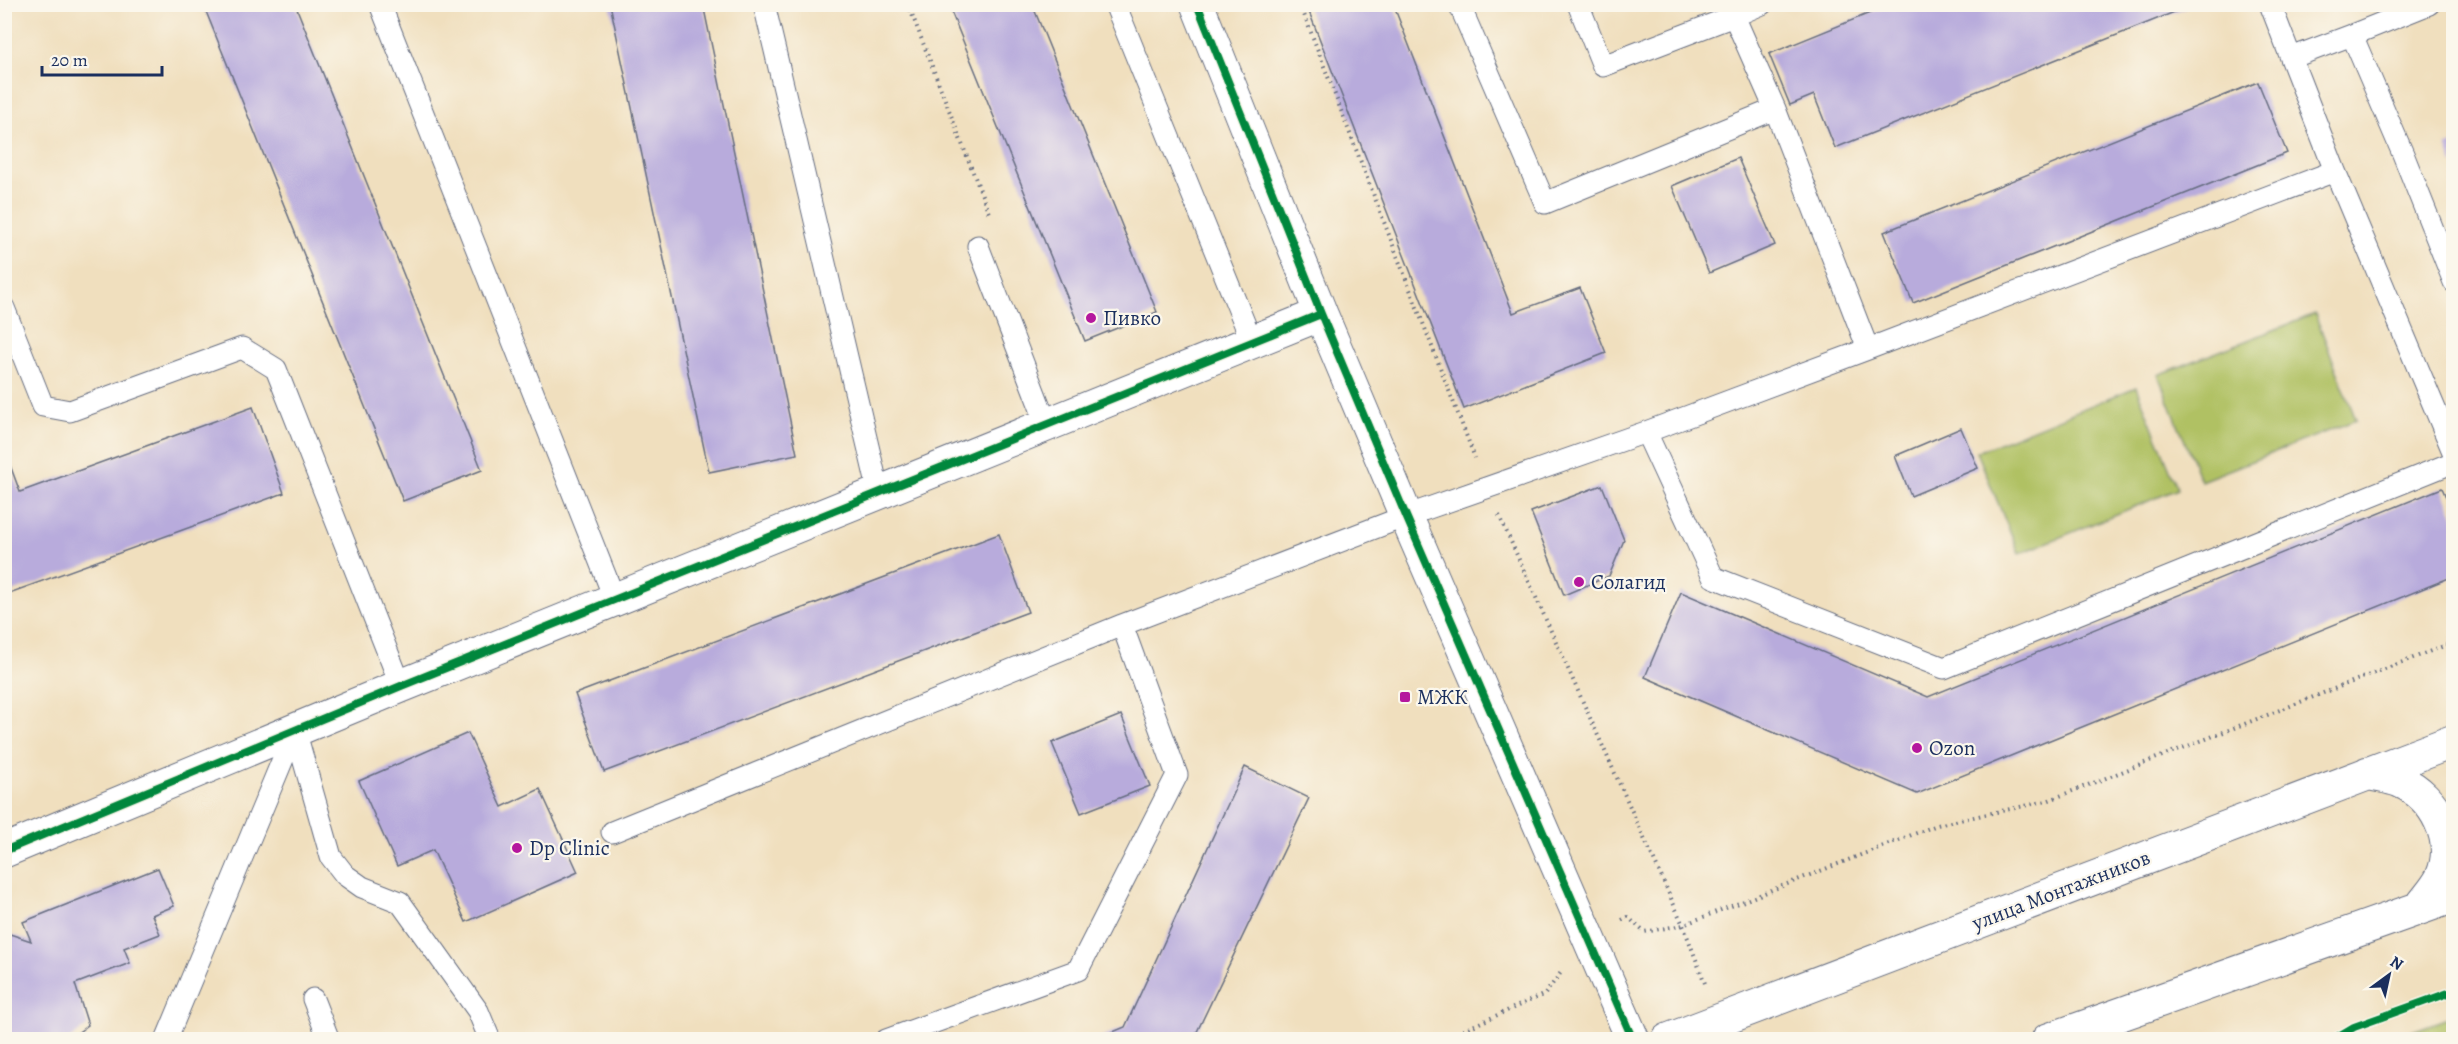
<svg xmlns="http://www.w3.org/2000/svg" width="2458" height="1044" viewBox="0 0 2458 1044" font-family="Alegreya,serif">
  <style>
    .green { fill: #b0c164; stroke: #667861; stroke-width: 1.5 }
    .building { fill: #b8abdc }
    .lines { fill: none; stroke-linecap: round; stroke-linejoin: round }
    .lane-casing { stroke: #666d80; stroke-width: 23 }
    .street-casing { stroke: #666d80; stroke-width: 35 }
    .secondary-casing { stroke: #666d80; stroke-width: 35 }
    .path { stroke: #666d80; stroke-width: 4; stroke-dasharray: 1.5 4.5; stroke-linecap: butt }
    .lane { stroke: #fff; stroke-width: 21 }
    .street { stroke: #fff; stroke-width: 33 }
    .secondary { stroke: #fff; stroke-width: 33 }
    .cycleway-casing { stroke: #fbf7ec; stroke-width: 11 }
    .cycleway { stroke: #00873e; stroke-width: 8 }
    .poi-dot { fill: #b5179e; stroke: #fbf7ec; stroke-width: 2 }
    .labels { text-anchor: middle; stroke-width: 4.5; stroke-linejoin: round; paint-order: stroke }
    .poi-label { font-size: 21px; fill: #1b2f5e; stroke: #fbf7ec; text-anchor: start }
    .street-label { font-size: 21px; fill: #1b2f5e; stroke: #fbf7ec }
  </style>
  <rect width="100%" height="100%" fill="#fbf7ec"/>
  <filter id="ink" filterUnits="userSpaceOnUse"><feTurbulence type="fractalNoise" baseFrequency=".0167" numOctaves="2"/><feDisplacementMap in="SourceGraphic" scale="12" xChannelSelector="R" yChannelSelector="G"/><feConvolveMatrix kernelMatrix="1 2 1 2 8 2 1 2 1" color-interpolation-filters="sRGB"/></filter>
  <filter id="wash" filterUnits="userSpaceOnUse"><feTurbulence type="fractalNoise" baseFrequency=".008" numOctaves="4" result="noise"/><feDisplacementMap in="SourceGraphic" scale="24" xChannelSelector="R" yChannelSelector="G"/><feGaussianBlur stdDeviation="1.35" result="paint"/><feColorMatrix in="noise" values="0 0 0 0 0 0 0 0 0 0 0 0 0 0 0 0 0 1.4 0 .05"/><feComposite in="paint" operator="in"/></filter>
  <g filter="url(#wash)">
    <rect width="100%" height="100%" fill="#f0dfbe"/>
    <path class="green" d="M2315,314L2356,420L2201,481L2158,375Z
      M2136,387L2178,489L2019,554L1977,452Z
      M2453,1016V1039H2391Z"/>
    <g id="blocks">
      <path class="building" d="M203,4H295L482,470L403,501Z
        M610,4H703L797,454L709,472Z
        M948,4H1032L1157,312L1085,341Z
        M1306,4H1393L1513,313L1580,288L1606,353L1464,409Z
        M1892,4H2192V5L1835,148L1814,95L1790,105L1769,54Z
        M2258,82L2287,153L1913,303L1884,232Z
        M2454,144V164H2453L2446,146Z
        M1738,158L1775,245L1709,273L1672,186Z
        M253,407L284,493L4,595V449L20,492Z
        M1961,428L1978,468L1911,496L1895,456Z
        M1602,485L1624,540L1609,576L1564,595L1531,512Z
        M2442,488L2454,515V576L1917,794L1645,677L1681,592L1928,697Z
        M999,534L1028,612L604,772L575,694Z
        M1121,715L1150,786L1081,813L1052,743Z
        M468,733L502,807L540,789L578,872L466,922L433,850L397,866L359,781Z
        M1245,767L1309,798L1193,1040H1094L1125,1027Z
        M158,868L174,906L152,915L160,934L124,948L130,963L75,984L88,1025L68,1040H4V932L31,941L23,922Z"/>
    </g>
  </g>
  <g filter="url(#ink)">
    <use href="#blocks" fill-opacity="0" stroke="#666d80" stroke-width="1.5"/>
    <g class="lines">
      <defs>
        <path id="lane" d="M380,4L615,600
          M764,4L879,493
          M1115,4L1252,342
          M1459,4L1545,203L1775,109
          M1578,4L1603,66L1734,16L1775,109L1868,349
          M2270,4L2291,58L2352,35
          M2429,4L2352,35L2403,154L2454,282
          M1734,16L1762,4
          M2291,58L2335,171L2454,454
          M978,246L1047,425
          M4,308L43,406L70,411L242,348L276,369L401,686
          M1646,432L1713,577L1944,668L2454,462
          M295,730L331,857L345,875L362,887L400,902L478,1011L490,1040
          M612,832L1122,625
          M313,999L329,1040
          M166,1040L295,730
          M886,1040L1078,970L1177,775L1122,625L1406,516L1646,432L1868,349L2335,171"/>
        <path id="street" d="M1197,4L1321,314L1406,516L1633,1040
          M4,851L401,686L1321,314"/>
        <path id="secondary" d="M2368,773C2379,776 2391,777 2400,781C2436,797 2458,840 2442,877C2437,888 2427,898 2420,908
          M1668,1040L2454,741
          M2048,1040L2454,896"/>
      </defs>
      <use href="#lane" class="lane-casing"/>
      <use href="#street" class="street-casing"/>
      <use href="#secondary" class="secondary-casing"/>
      <path class="path" d="M908,4L990,216
        M1300,4L1475,458
        M1499,515L1683,925L1706,986
        M1622,920L1628,917L1644,932L1683,925L1937,825L2047,801L2454,642
        M1441,1040L1545,994L1562,971
        M2332,1040L2354,1027L2454,991"/>
      <use href="#lane" class="lane"/>
      <use href="#street" class="street"/>
      <use href="#secondary" class="secondary"/>
      <defs>
        <path id="cycleway" d="M1197,4L1321,314L1406,516L1633,1040
          M4,851L401,686L1321,314
          M2332,1040L2354,1027L2454,991"/>
      </defs>
      <use href="#cycleway" class="cycleway-casing"/>
      <use href="#cycleway" class="cycleway"/>
    </g>
  </g>
  <g class="poi-dot">
    <circle cx="1091" cy="318" r="6"/>
    <circle cx="1579" cy="582" r="6"/>
    <rect x="1399" y="691" width="12" height="12" rx="3"/>
    <circle cx="1917" cy="748" r="6"/>
    <circle cx="517" cy="848" r="6"/>
  </g>
  <g class="labels">
    <g class="poi-label">
      <text x="1103" y="325">Пивко</text>
      <text x="1591" y="589">Солагид</text>
      <text x="1417" y="704">МЖК</text>
      <text x="1929" y="755">Ozon</text>
      <text x="529" y="855">Dp Clinic</text>
    </g>
    <g class="street-label">
      <text transform="translate(2061 890) rotate(-21)" y="7">улица Монтажников</text>
    </g>
  </g>
  <rect width="2458" height="1044" fill="none" stroke="#fbf7ec" stroke-width="24"/>
  <g transform="translate(2389 975) rotate(33)" stroke="#fbf7ec" stroke-width="4.5" paint-order="stroke">
  <path d="M0-4.5L10 22L0 15L-10 22Z" fill="#1b2f5e"/>
  <text y="-9" font-size="16" font-weight="bold" text-anchor="middle" fill="#1b2f5e">N</text>
  </g>
  <path d="M42 66v9h120v-9" fill="none" stroke="#1b2f5e" stroke-width="3"/>
  <text x="51" y="66" font-size="18" fill="#1b2f5e" stroke="#fbf7ec" stroke-width="4.5" paint-order="stroke">20 m</text>
</svg>
